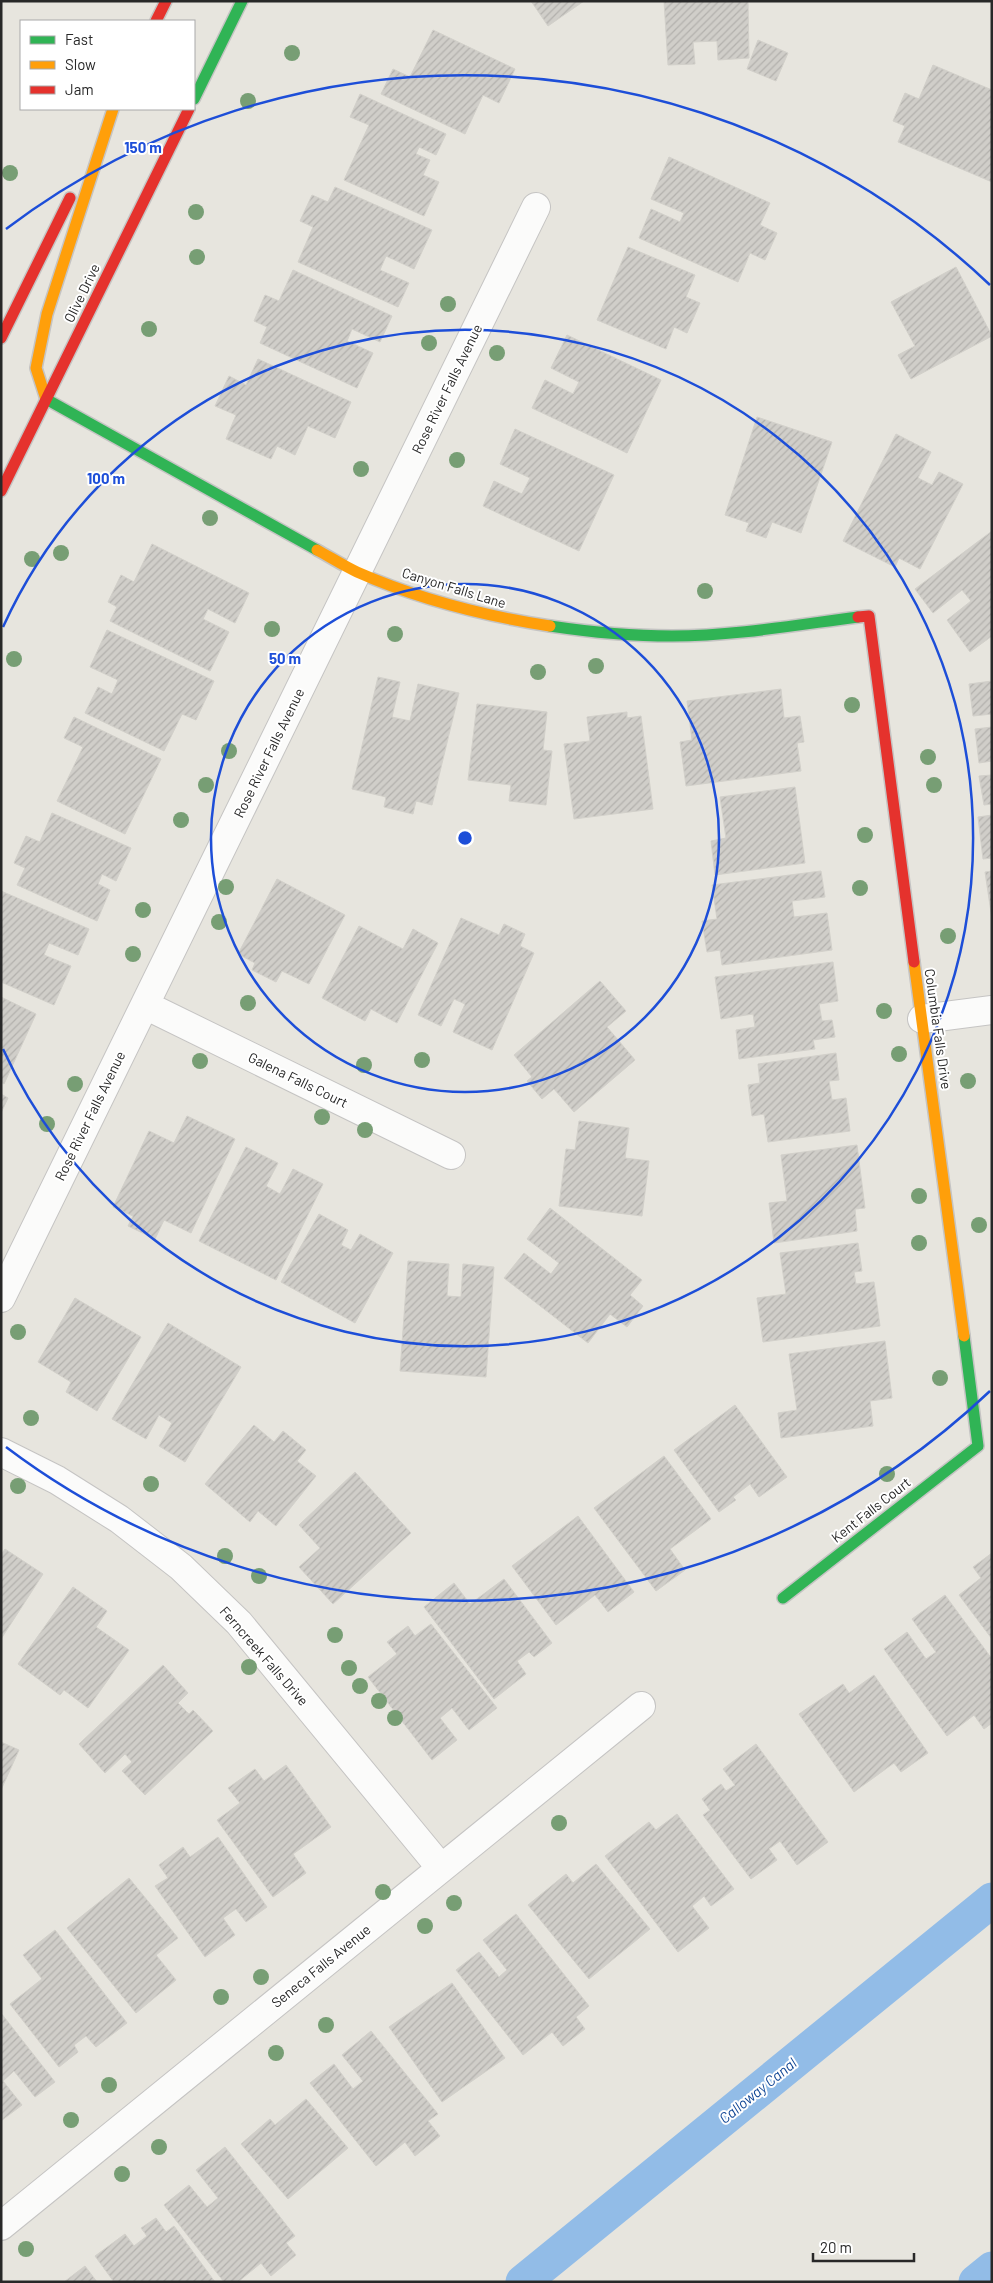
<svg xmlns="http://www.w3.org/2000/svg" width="993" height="2283" viewBox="0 0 993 2283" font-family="Barlow,sans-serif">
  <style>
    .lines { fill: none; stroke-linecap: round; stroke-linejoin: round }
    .canal { stroke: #92bce7; stroke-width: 35 }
    .building { fill: url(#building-hatch); stroke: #d2d0ca }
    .street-casing { stroke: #c5c4c3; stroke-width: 30 }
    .fast-casing { stroke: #c5c4c3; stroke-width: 14 }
    .slow-casing { stroke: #c5c4c3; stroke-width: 14 }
    .jam-casing { stroke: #c5c4c3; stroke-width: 14 }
    .street { stroke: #fbfbfa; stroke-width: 28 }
    .fast { stroke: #30b455; stroke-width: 11 }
    .slow { stroke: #ff9f0a; stroke-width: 11 }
    .jam { stroke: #e5322d; stroke-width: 11 }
    .tree { fill: #779e74 }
    .ring { fill: none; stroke: #1d4ed8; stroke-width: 2.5 }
    .labels { text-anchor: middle; stroke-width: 4; stroke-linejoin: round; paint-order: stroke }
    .street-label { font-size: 14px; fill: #282828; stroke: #fff }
    .water-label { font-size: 15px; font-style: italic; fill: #104695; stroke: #fff }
    .centre { fill: #1d4ed8; stroke: #fff; stroke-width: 2.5 }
    .ring-label { font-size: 15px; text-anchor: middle; font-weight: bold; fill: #1d4ed8; stroke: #fff; stroke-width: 4; stroke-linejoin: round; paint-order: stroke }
  </style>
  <defs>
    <pattern id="building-hatch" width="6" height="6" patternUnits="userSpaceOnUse" patternTransform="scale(1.25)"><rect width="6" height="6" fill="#d0cec9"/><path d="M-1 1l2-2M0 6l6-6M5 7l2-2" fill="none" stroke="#b3b1ad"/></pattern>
  </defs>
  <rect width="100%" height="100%" fill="#e7e5de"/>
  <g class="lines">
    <path class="canal" d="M523,2282L992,1900
      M976,2282L992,2269"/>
  </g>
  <path class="building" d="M531,1H584L548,26Z
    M664,1H748L749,58L718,60L717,41L693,42L695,64L668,65Z
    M433,30L515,69L499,103L483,95L465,134L381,94L393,69L410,77Z
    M758,40L788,53L776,81L747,69Z
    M933,65L992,90V182L898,142L905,126L893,121L905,93L919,99Z
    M360,94L446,134L436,155L419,147L416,154L430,160L423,175L439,182L424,216L344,180L369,125L350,117Z
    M669,157L770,203L760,225L777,233L765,260L750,253L738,282L639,238L651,209L680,222L684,213L651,199Z
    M335,187L432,230L414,269L386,256L380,270L409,283L398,307L298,262L313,227L300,221L312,195L328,202Z
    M628,247L695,275L686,297L700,303L687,333L674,327L666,349L597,320Z
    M956,267L992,336L911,379L898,355L915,346L891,302Z
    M293,270L392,316L380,342L352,329L347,341L373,353L357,388L260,343L267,327L254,321L265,295L279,301Z
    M567,335L661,380L627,453L532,408L545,380L573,394L579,382L551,368Z
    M258,359L351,402L335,438L308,426L295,455L277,446L271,459L226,439L236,415L215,406L229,376L246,385Z
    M757,417L832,442L801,533L772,522L766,538L746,531L749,523L725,515Z
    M515,429L614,475L579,551L483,506L494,481L522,494L530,478L500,464Z
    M896,434L931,452L918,478L932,485L939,472L963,484L920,569L899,558L895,567L843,541Z
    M992,531V636L970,652L947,620L971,601L962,590L933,613L915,589Z
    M152,544L249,593L235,623L208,609L203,619L229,632L210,671L110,621L117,607L108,602L121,575L134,582Z
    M107,630L214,681L196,720L182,714L164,751L85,713L98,687L112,694L118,680L90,667Z
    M378,677L400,682L392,717L410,721L418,684L459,693L432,805L416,801L413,814L384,807L386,797L352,789Z
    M992,681V714L973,716L969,684Z
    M781,689L784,718L800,716L804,742L797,743L801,771L686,786L680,742L692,740L687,701Z
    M477,704L547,712L543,750L552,751L546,805L509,801L511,785L468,780Z
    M627,712V718L641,716L653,809L574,819L564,744L590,741L587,717Z
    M74,717L161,759L125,834L57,801L83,747L64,738Z
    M992,727V761L979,763L975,729Z
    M992,775V804L984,805L979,776Z
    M795,787L805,863L715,875L711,841L726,838L720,797Z
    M52,813L131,848L116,881L102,874L98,884L110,890L97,921L17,885L25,868L14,863L26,836L40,842Z
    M992,815V858L983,859L978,817Z
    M821,871L825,897L792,901L794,917L827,913L832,950L722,965L720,950L707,952L702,921L717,919L712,885Z
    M992,871V919L985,872Z
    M277,879L345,915L309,984L282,971L276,982L252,970L255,963L238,954Z
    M1,891L89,929L78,955L49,943L44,955L71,966L54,1005L1,982Z
    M461,918L499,935L504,924L525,934L520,946L534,953L492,1050L453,1032L465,1004L454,999L441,1026L418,1015Z
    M359,926L403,949L413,929L438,943L397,1023L371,1009L365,1021L322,998Z
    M833,962L838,1001L819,1004L822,1021L832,1020L835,1037L813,1040L815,1049L739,1059L736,1030L755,1027L753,1014L721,1019L715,977Z
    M600,981L626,1011L607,1027L635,1060L574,1112L554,1089L542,1099L527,1081L532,1077L514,1055Z
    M1,997L36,1014L4,1084L1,1082Z
    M836,1053L839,1080L829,1081L832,1100L846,1098L850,1131L768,1142L764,1114L752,1116L748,1085L760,1083L758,1064Z
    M1,1094L8,1098L1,1113Z
    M187,1116L235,1139L191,1233L164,1220L155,1239L128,1226L133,1216L113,1207L149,1131L174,1143Z
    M579,1121L629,1128L625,1158L649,1161L642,1216L559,1206L566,1149L575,1150Z
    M857,1145L865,1208L855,1209L857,1231L774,1243L769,1203L787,1201L781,1155Z
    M246,1147L278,1163L266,1186L280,1194L293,1169L323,1184L276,1280L199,1241Z
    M550,1208L642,1280L630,1295L643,1306L627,1327L610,1314L588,1343L504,1278L524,1253L551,1274L559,1263L527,1239Z
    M319,1214L348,1230L341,1245L351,1250L360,1234L393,1253L355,1323L281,1282Z
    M858,1243L862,1271L854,1272L856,1284L874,1282L880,1326L763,1342L757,1298L786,1294L780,1253Z
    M408,1261L449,1264L447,1296L461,1297L463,1264L494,1267L486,1377L400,1371Z
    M75,1298L141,1337L97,1411L66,1392L71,1382L38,1362Z
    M168,1323L241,1367L185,1462L159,1446L172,1423L159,1415L146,1439L112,1419Z
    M885,1341L892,1398L870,1401L873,1426L781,1438L778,1413L797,1410L789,1354Z
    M735,1405L787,1477L759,1497L750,1484L733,1497L736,1500L719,1512L674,1450Z
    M254,1425L274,1442L283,1431L306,1450L297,1461L316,1476L276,1526L258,1511L250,1522L205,1484Z
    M664,1456L711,1519L670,1549L685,1570L656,1591L594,1508Z
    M355,1472L411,1533L333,1604L299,1567L320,1548L299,1525Z
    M578,1516L634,1592L608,1612L595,1595L556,1625L512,1566Z
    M5,1549L43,1574L1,1639V1555Z
    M992,1553V1639L959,1595L981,1578L973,1567Z
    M504,1579L552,1643L534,1657L529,1652L517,1661L526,1674L494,1699L424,1607L454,1583L470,1604Z
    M73,1587L107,1611L96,1627L129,1650L88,1708L64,1690L60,1695L18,1664Z
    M945,1595L992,1659V1723L984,1729L974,1715L947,1736L884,1649L907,1632L926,1659L936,1652L912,1619Z
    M431,1624L497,1708L469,1730L452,1708L440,1718L457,1740L432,1760L368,1677L397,1654L387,1642L408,1626L415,1636Z
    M163,1665L188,1693L178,1703L189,1714L193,1710L213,1731L145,1795L122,1771L132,1762L125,1754L105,1773L79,1744Z
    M874,1675L928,1753L901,1772L894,1763L854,1792L799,1714L843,1684L849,1693Z
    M1,1742L19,1750L1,1790Z
    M756,1744L828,1842L797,1865L780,1841L769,1849L777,1860L751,1879L703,1815L710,1810L702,1799L721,1784L726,1791L735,1785L723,1769Z
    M286,1765L331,1827L293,1854L306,1873L273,1897L217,1820L240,1803L228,1788L255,1769L264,1781Z
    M677,1814L734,1889L711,1906L704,1896L692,1906L709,1928L678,1952L605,1856L649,1822L656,1830Z
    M218,1837L267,1907L246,1922L236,1909L223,1918L235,1935L205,1957L155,1886L168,1878L159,1865L183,1847L190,1857Z
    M596,1864L650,1929L589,1979L528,1905L566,1874L573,1883Z
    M129,1878L178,1938L156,1955L176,1980L136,2013L67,1928Z
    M516,1914L589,2006L576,2017L585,2029L563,2046L552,2032L523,2055L456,1970L479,1952L499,1977L507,1970L483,1940Z
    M55,1930L127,2023L96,2047L86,2036L74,2045L78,2052L59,2067L10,2004L42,1979L23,1955Z
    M452,1983L505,2058L442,2102L389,2027Z
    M1,2013L55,2082L35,2097L14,2071L3,2081L22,2105L1,2121Z
    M371,2031L438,2114L428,2121L440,2136L415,2156L405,2142L376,2166L310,2083L334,2064L353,2089L363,2081L342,2055Z
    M306,2099L348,2148L288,2199L241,2144L270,2119L275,2125Z
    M225,2147L295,2236L286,2243L296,2255L271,2276L261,2263L238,2282H224L164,2205L189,2185L207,2207L218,2198L196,2170Z
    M156,2218L166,2232L174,2226L215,2282H114L95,2256L125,2234L134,2246L147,2236L141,2228Z
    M85,2266L97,2282H64Z"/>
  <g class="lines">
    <defs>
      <path id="street" d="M145,1005L451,1155
        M922,1019L992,1010
        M1,1298L536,207
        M1,1452L57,1480L119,1519L181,1567L239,1623L441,1868
        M1,2226L641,1706"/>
      <path id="fast" d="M194,99L242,1
        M46,399L317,550
        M550,626C590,632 631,636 672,636C734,636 796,625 858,617
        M783,1598L978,1446L964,1336"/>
      <path id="slow" d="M46,399L36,368L47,314L113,109
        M317,550C330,557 344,566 357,572C418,599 485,616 550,626
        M914,962L964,1336"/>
      <path id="jam" d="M156,21L166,1
        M1,338L70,198
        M1,491L189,109
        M858,617L869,616L914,962"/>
    </defs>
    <use href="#street" class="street-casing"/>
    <use href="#fast" class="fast-casing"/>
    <use href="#slow" class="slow-casing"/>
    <use href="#jam" class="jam-casing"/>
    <use href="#street" class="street"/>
    <use href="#fast" class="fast"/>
    <use href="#slow" class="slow"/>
    <use href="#jam" class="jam"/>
  </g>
  <g class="tree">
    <circle cx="292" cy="53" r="8"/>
    <circle cx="248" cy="101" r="8"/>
    <circle cx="10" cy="173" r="8"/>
    <circle cx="196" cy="212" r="8"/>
    <circle cx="197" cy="257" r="8"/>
    <circle cx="448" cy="304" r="8"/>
    <circle cx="149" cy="329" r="8"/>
    <circle cx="429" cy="343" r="8"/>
    <circle cx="497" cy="353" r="8"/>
    <circle cx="457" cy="460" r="8"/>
    <circle cx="361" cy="469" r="8"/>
    <circle cx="210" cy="518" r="8"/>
    <circle cx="61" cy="553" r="8"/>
    <circle cx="32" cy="559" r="8"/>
    <circle cx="705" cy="591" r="8"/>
    <circle cx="272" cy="629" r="8"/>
    <circle cx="395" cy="634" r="8"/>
    <circle cx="14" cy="659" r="8"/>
    <circle cx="596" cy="666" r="8"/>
    <circle cx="538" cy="672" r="8"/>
    <circle cx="852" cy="705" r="8"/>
    <circle cx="229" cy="751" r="8"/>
    <circle cx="928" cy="757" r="8"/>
    <circle cx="206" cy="785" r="8"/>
    <circle cx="934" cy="785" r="8"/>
    <circle cx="181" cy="820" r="8"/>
    <circle cx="865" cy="835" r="8"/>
    <circle cx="226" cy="887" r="8"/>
    <circle cx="860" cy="888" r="8"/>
    <circle cx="143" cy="910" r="8"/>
    <circle cx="219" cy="922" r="8"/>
    <circle cx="948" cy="936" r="8"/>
    <circle cx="133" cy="954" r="8"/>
    <circle cx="248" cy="1003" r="8"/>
    <circle cx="884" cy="1011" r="8"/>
    <circle cx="899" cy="1054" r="8"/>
    <circle cx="422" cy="1060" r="8"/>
    <circle cx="200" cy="1061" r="8"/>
    <circle cx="364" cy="1065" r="8"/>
    <circle cx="968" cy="1081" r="8"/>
    <circle cx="75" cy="1084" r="8"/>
    <circle cx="322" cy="1117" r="8"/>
    <circle cx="47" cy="1124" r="8"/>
    <circle cx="365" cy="1130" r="8"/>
    <circle cx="919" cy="1196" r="8"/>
    <circle cx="979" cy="1225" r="8"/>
    <circle cx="919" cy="1243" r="8"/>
    <circle cx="18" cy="1332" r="8"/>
    <circle cx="940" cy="1378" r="8"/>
    <circle cx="31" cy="1418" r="8"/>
    <circle cx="887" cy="1474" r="8"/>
    <circle cx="151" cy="1484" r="8"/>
    <circle cx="18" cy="1486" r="8"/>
    <circle cx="225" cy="1556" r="8"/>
    <circle cx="259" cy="1576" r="8"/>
    <circle cx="335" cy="1635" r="8"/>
    <circle cx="249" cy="1667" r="8"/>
    <circle cx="349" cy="1668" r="8"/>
    <circle cx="360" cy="1686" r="8"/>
    <circle cx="379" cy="1701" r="8"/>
    <circle cx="395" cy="1718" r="8"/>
    <circle cx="559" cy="1823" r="8"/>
    <circle cx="383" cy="1892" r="8"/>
    <circle cx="454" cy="1903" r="8"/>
    <circle cx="425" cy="1926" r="8"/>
    <circle cx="261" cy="1977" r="8"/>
    <circle cx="221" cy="1997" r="8"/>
    <circle cx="326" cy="2025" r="8"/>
    <circle cx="276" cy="2053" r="8"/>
    <circle cx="109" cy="2085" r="8"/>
    <circle cx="71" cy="2120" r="8"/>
    <circle cx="159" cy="2147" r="8"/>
    <circle cx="122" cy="2174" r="8"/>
    <circle cx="26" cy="2249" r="8"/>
  </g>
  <g class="ring">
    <circle cx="465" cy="838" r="254"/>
    <path d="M3 627A508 508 0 1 1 3 1049"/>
    <path d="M990 1391A762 762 0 0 1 6 1447M6 229A762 762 0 0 1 990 285"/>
  </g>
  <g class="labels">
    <g class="street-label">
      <text transform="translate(82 293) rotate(-64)" y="5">Olive Drive</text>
      <text transform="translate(447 389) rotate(-64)" y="5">Rose River Falls Avenue</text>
      <text transform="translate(454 588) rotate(17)" y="5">Canyon Falls Lane</text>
      <text transform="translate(269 753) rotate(-64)" y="5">Rose River Falls Avenue</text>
      <text transform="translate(938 1029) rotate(82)" y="5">Columbia Falls Drive</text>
      <text transform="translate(298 1080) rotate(26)" y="5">Galena Falls Court</text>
      <text transform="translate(90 1116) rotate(-64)" y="5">Rose River Falls Avenue</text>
      <text transform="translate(871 1510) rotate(-38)" y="5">Kent Falls Court</text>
      <text transform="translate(264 1656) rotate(49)" y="5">Ferncreek Falls Drive</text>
      <text transform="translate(321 1966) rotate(-39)" y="5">Seneca Falls Avenue</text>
    </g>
    <g class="water-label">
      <text transform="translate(758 2091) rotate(-39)" y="5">Calloway Canal</text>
    </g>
  </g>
  <circle cx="465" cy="838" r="8" class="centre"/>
  <g class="ring-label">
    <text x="143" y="153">150 m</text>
    <text x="106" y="484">100 m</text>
    <text x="285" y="664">50 m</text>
  </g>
  <rect width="993" height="2283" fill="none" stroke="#282828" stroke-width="5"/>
  <rect x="20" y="20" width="175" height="90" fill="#ffffff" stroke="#a9a9a9"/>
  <rect x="30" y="36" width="25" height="8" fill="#30b455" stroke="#a9a9a9"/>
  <text x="65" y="45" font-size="15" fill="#282828">Fast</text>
  <rect x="30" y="61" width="25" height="8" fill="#ff9f0a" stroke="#a9a9a9"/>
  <text x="65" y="70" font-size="15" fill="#282828">Slow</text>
  <rect x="30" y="86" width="25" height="8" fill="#e5322d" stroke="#a9a9a9"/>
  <text x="65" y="95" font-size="15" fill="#282828">Jam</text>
  <path d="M813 2253v8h101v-8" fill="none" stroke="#282828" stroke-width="2.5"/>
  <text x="820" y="2253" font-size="15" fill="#282828" stroke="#ffffff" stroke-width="4" paint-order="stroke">20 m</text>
</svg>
